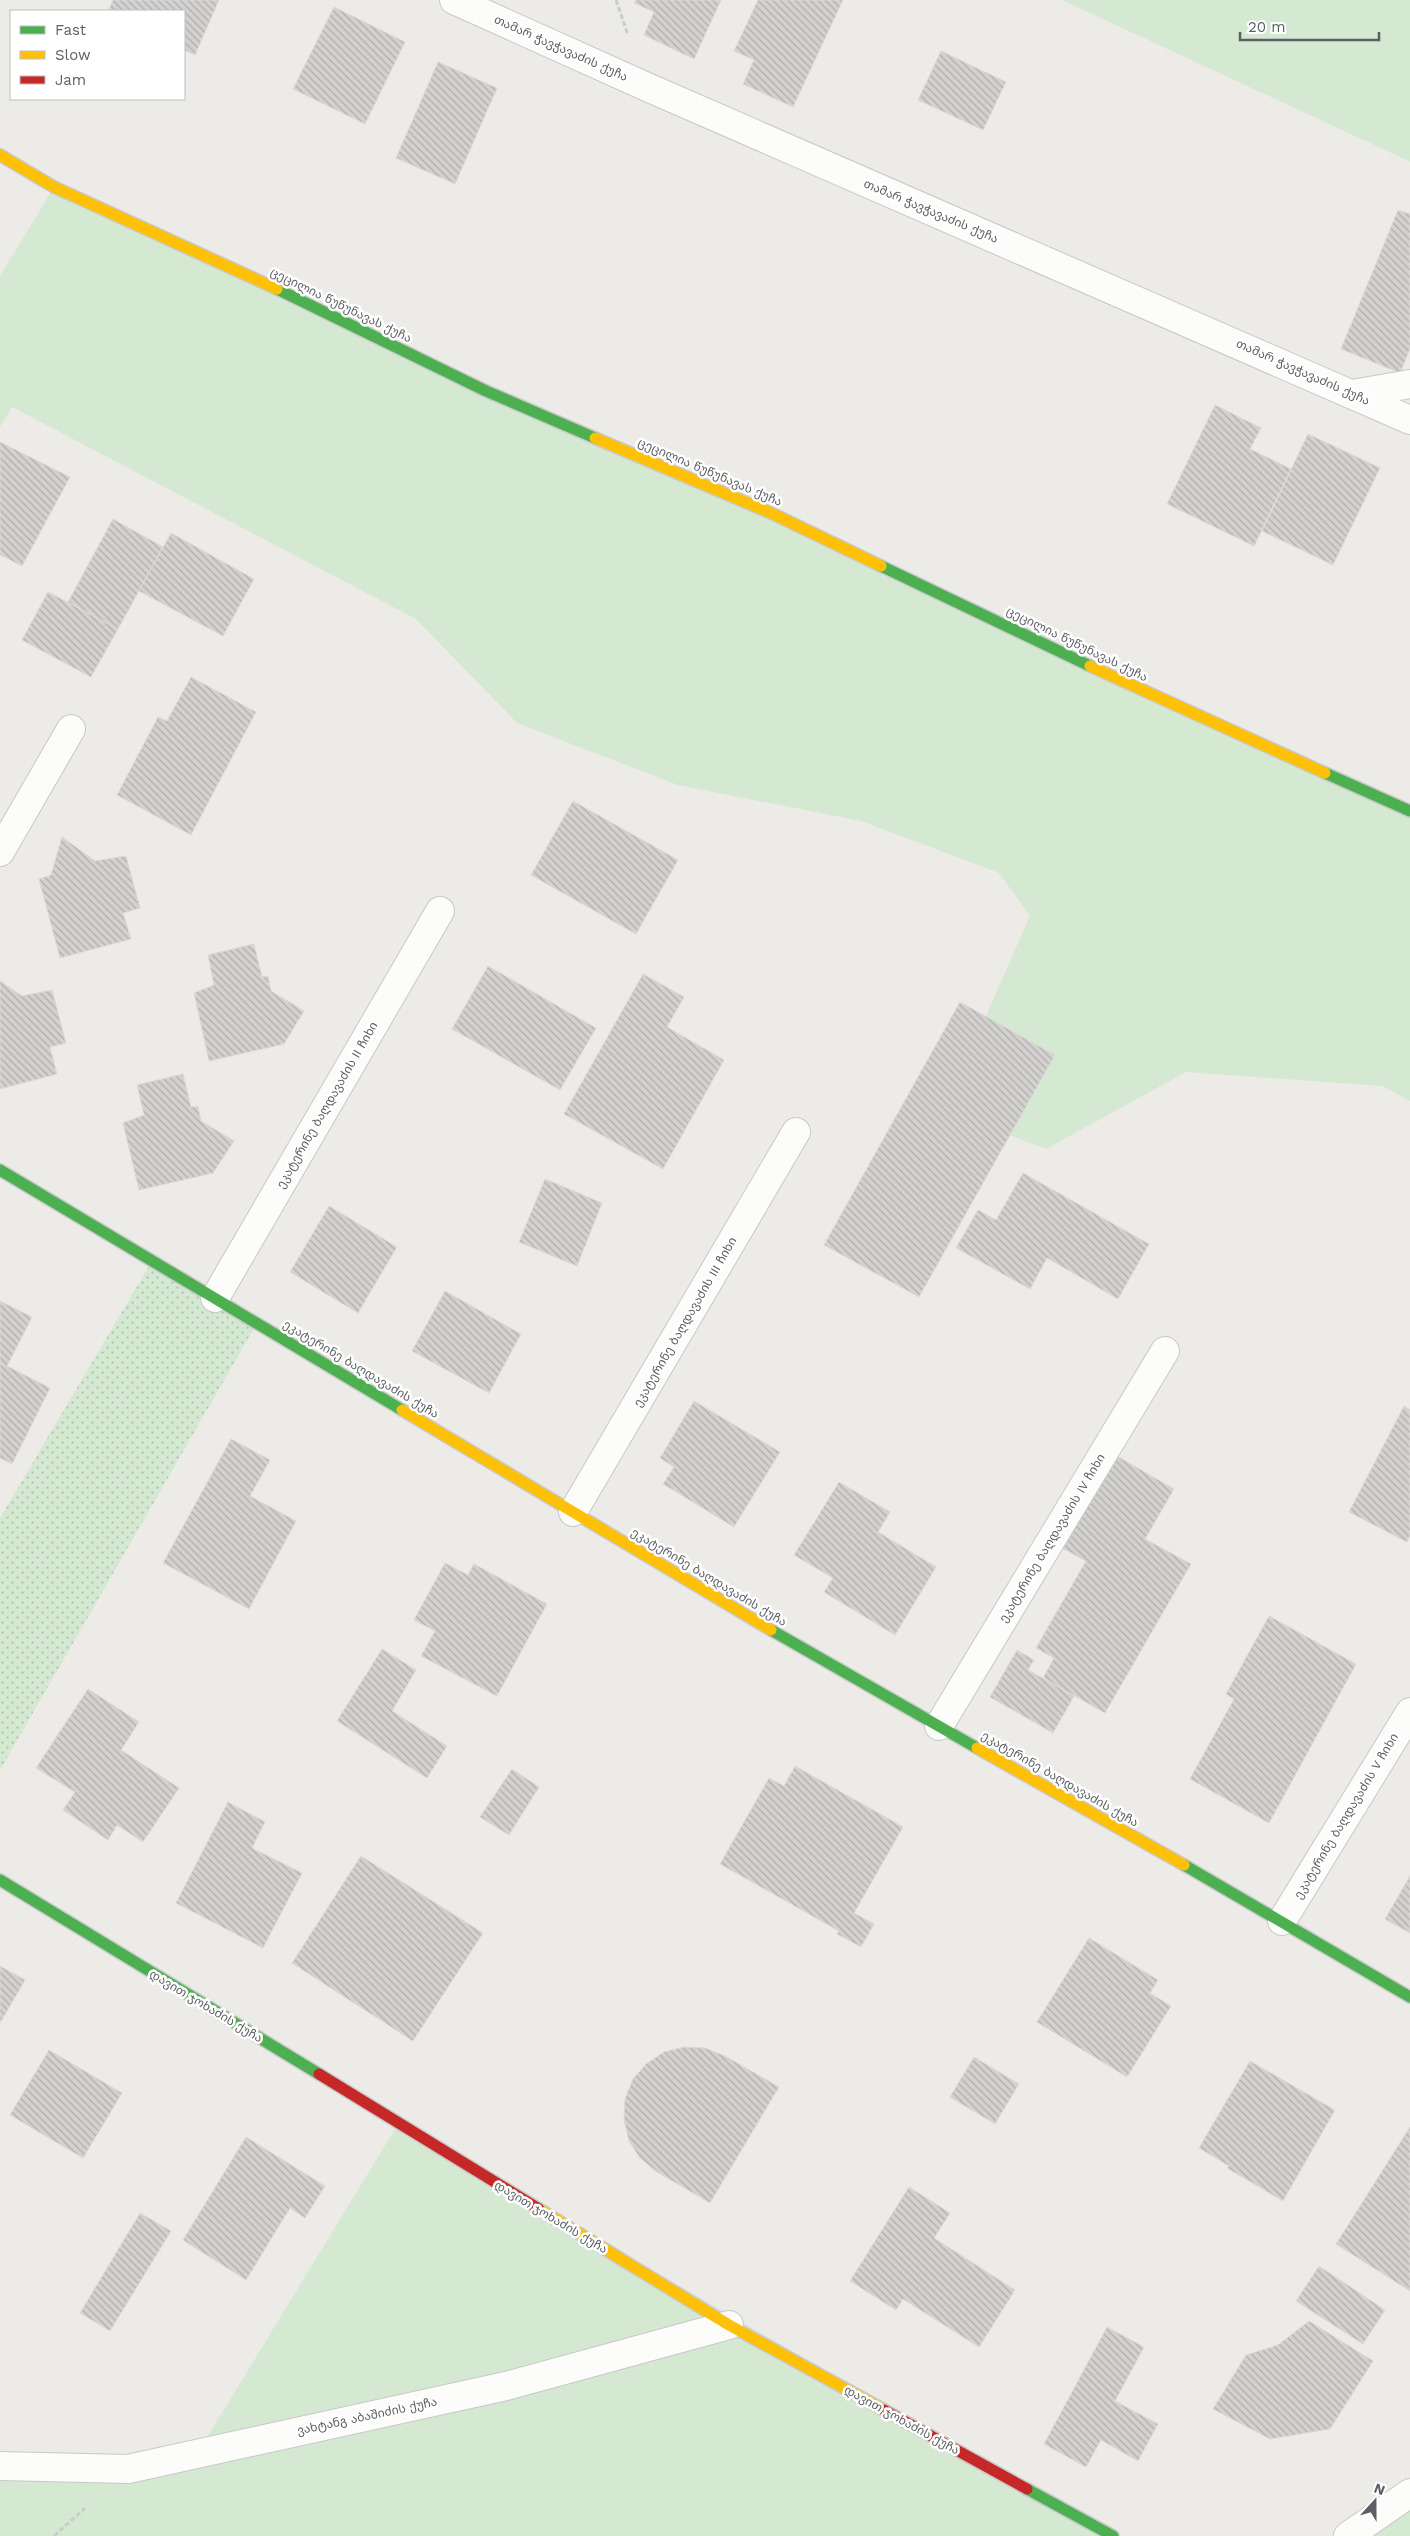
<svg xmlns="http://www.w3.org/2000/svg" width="1410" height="2536" viewBox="0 0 1410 2536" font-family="'Work Sans','Noto Sans Georgian',sans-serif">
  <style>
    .green { fill: #d5e8d2 }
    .park { fill: url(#park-dots) }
    .building { fill: url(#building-back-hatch); stroke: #dcdad6 }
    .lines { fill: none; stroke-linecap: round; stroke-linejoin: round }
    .street-casing { stroke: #c8c8c8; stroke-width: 30 }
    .fast-casing { stroke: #c9c9c9; stroke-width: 14 }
    .slow-casing { stroke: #c9c9c9; stroke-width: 14 }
    .jam-casing { stroke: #c9c9c9; stroke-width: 14 }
    .path { stroke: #c9cdca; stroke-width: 3; stroke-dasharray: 5 2.5; stroke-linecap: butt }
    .street { stroke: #fcfcfb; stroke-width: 28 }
    .fast { stroke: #4caf50; stroke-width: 11 }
    .slow { stroke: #ffc107; stroke-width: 11 }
    .jam { stroke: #c62828; stroke-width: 11 }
    .labels { text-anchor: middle; stroke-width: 5; stroke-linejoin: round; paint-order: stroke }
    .street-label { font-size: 12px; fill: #5c6065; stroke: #fff }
  </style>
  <defs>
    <pattern id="park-dots" width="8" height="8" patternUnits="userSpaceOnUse" patternTransform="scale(1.25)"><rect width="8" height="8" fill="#d5e8d2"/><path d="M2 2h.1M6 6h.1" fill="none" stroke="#b0bfae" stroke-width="1.8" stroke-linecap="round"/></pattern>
    <pattern id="building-back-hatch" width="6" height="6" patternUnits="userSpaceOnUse" patternTransform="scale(1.25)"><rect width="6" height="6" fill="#d3d2d0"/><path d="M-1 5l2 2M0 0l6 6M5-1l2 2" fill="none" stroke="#aeaeac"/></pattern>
  </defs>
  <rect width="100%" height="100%" fill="#edebe7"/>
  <path class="green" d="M1062,0H1410V162L1400,157Z
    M54,187L1410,811V1101L1382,1086L1186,1072L1046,1149L970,1120L969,1054L1030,916L999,873L861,821L678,785L517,723L416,619L12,407L0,427V276Z
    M398,2124L1113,2536H0V2466L197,2454Z
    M1410,2493V2536H1348Z"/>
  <path class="park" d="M152,1261L257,1323L0,1770V1518Z"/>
  <path class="building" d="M113,0H219L195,55L184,50V11H108Z
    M636,0H721L694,59L644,35L654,12L634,3Z
    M758,0H843L793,107L743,84L754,60L734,51Z
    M334,7L405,42L365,124L293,89Z
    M941,51L1006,82L983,130L918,100Z
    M438,62L497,88L455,184L396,158Z
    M1398,210L1410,214V349L1400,373L1341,349Z
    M1215,405L1261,428L1250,449L1291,469L1254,546L1167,504Z
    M1308,434L1380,468L1333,565L1262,531Z
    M0,442L70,477L22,566L0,555Z
    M113,519L163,547L118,629L68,602Z
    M171,533L254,579L223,636L139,591Z
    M48,592L118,629L91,677L22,640Z
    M191,677L256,712L191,835L117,795L158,717L167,721Z
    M573,801L678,860L636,934L531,875Z
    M62,837L95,861L126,856L140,908L123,913L131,939L60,958L39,879L51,875Z
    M254,944L262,977L268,976L271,991L304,1011L284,1044L209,1061L194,993L214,985L208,955Z
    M488,966L596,1028L560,1090L452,1029Z
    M643,974L684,997L667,1027L724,1060L663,1169L564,1114Z
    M0,981L22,996L52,990L66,1043L50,1047L57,1074L0,1089Z
    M960,1002L1055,1055L919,1297L824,1245Z
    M183,1074L191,1107L198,1106L201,1121L234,1141L213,1173L139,1190L123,1123L144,1115L137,1085Z
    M1023,1173L1149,1244L1118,1299L1047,1258L1030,1289L956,1248L978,1210L996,1220Z
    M545,1179L602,1203L577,1266L519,1242Z
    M329,1206L397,1247L358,1313L290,1272Z
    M445,1291L521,1334L489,1393L412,1351Z
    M0,1301L32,1317L7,1366L50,1388L12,1464L0,1458Z
    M694,1401L780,1452L734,1527L663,1484L674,1467L660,1458Z
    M1404,1406L1410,1410V1535L1407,1542L1349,1512Z
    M231,1439L270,1460L250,1496L296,1521L249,1609L163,1563Z
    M1115,1455L1174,1489L1145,1539L1191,1564L1105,1713L1043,1678L1054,1658L1036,1648L1086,1561L1062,1548Z
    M839,1482L890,1512L878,1532L936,1567L895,1635L824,1592L833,1578L794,1555Z
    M445,1563L468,1575L474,1564L547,1604L497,1696L421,1656L435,1631L414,1620Z
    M1269,1616L1356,1664L1269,1823L1190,1779L1234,1699L1226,1694Z
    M382,1649L416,1670L392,1711L447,1746L427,1778L337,1721Z
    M1017,1650L1034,1660L1028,1670L1074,1696L1053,1733L990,1697Z
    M88,1689L139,1722L121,1750L179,1788L143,1842L117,1825L108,1840L63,1810L75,1792L36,1768Z
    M795,1766L903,1827L854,1913L874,1924L861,1947L837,1934L839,1931L720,1864L769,1778L784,1786Z
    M512,1769L539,1787L509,1835L480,1817Z
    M228,1802L265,1822L252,1848L302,1873L263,1948L176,1903Z
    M361,1856L483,1933L413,2041L292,1963Z
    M1410,1876V1933L1385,1919Z
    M1089,1938L1158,1980L1150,1993L1171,2006L1127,2077L1037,2022Z
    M0,1966L25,1980L0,2023Z
    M684,2047L705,2048L725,2056L779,2087L710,2203L657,2172L640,2158L629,2141L624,2120L625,2099L633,2079L646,2064L664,2052Z
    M49,2050L122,2093L83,2158L10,2115Z
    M974,2057L1019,2084L995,2124L950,2097Z
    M1250,2061L1335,2110L1283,2201L1227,2168L1229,2166L1199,2148Z
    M1410,2127V2291L1336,2244Z
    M246,2137L325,2186L305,2218L290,2208L246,2280L183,2240Z
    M909,2187L950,2213L934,2238L1015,2290L979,2347L903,2299L896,2310L850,2281Z
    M140,2213L171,2231L110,2331L80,2313Z
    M1319,2266L1385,2310L1363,2344L1296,2301Z
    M1309,2321L1373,2361L1330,2429L1270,2439L1213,2409L1246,2355L1278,2345Z
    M1107,2327L1144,2347L1115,2401L1158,2424L1138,2461L1101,2440L1086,2467L1044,2444Z"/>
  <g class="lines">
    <defs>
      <path id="street" d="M454,0L647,87L1410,420
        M1352,394L1410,384
        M0,852L71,729
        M215,1298L440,911
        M573,1512L796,1132
        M939,1726L1165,1351
        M1282,1921L1410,1712
        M0,2466L128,2469L506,2386L729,2325
        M1348,2536L1410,2493"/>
      <path id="fast" d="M277,289L486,391L595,438
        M881,566L1090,666
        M1325,773L1410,811
        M0,1170L402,1410
        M771,1630L977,1748
        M1184,1865L1410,1997
        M0,1880L319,2074
        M1027,2489L1113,2536"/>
      <path id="slow" d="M0,155L54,187L277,289
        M595,438L771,513L881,566
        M1090,666L1325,773
        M402,1410L771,1630
        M977,1748L1184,1865
        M539,2209L729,2325L884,2410"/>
      <path id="jam" d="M319,2074L539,2209
        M884,2410L1027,2489"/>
    </defs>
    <use href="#street" class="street-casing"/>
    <use href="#fast" class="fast-casing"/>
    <use href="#slow" class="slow-casing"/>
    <use href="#jam" class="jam-casing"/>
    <path class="path" d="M616,0L628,35
      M54,2536L85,2508"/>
    <use href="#street" class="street"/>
    <use href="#fast" class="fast"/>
    <use href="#slow" class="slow"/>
    <use href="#jam" class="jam"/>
  </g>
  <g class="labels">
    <g class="street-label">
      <text transform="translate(561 48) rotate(24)" y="4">თამარ ჭავჭავაძის ქუჩა</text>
      <text transform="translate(931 211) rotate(23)" y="4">თამარ ჭავჭავაძის ქუჩა</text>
      <text transform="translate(341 305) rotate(26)" y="4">ცეცილია წუწუნავას ქუჩა</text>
      <text transform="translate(1303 372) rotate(24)" y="4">თამარ ჭავჭავაძის ქუჩა</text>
      <text transform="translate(710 472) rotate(23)" y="4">ცეცილია წუწუნავას ქუჩა</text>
      <text transform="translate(1077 644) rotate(26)" y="4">ცეცილია წუწუნავას ქუჩა</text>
      <text transform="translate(327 1105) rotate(-60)" y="4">ეკატერინე ბაღდავაძის II ჩიხი</text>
      <text transform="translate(685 1322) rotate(-60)" y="4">ეკატერინე ბაღდავაძის III ჩიხი</text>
      <text transform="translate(361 1369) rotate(31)" y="4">ეკატერინე ბაღდავაძის ქუჩა</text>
      <text transform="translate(1052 1538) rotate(-59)" y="4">ეკატერინე ბაღდავაძის IV ჩიხი</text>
      <text transform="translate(709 1577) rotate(31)" y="4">ეკატერინე ბაღდავაძის ქუჩა</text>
      <text transform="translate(1060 1779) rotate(30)" y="4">ეკატერინე ბაღდავაძის ქუჩა</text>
      <text transform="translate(1346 1816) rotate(-59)" y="4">ეკატერინე ბაღდავაძის V ჩიხი</text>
      <text transform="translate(206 2006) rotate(31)" y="4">დავით ჯოხაძის ქუჩა</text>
      <text transform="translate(551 2217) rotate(31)" y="4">დავით ჯოხაძის ქუჩა</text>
      <text transform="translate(367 2416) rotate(-12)" y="4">ვახტანგ აბაშიძის ქუჩა</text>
      <text transform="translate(902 2420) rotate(29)" y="4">დავით ჯოხაძის ქუჩა</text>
    </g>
  </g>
  <rect x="10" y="10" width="175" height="90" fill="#ffffff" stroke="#bebfc1"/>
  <rect x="20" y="26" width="25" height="8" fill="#4caf50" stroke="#bebfc1"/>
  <text x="55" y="35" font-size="15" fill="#5c6065">Fast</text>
  <rect x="20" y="51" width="25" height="8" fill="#ffc107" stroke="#bebfc1"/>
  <text x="55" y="60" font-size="15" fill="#5c6065">Slow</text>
  <rect x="20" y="76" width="25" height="8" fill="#c62828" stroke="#bebfc1"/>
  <text x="55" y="85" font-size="15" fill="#5c6065">Jam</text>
  <g transform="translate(1375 2501) rotate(21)" stroke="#ffffff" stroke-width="4" paint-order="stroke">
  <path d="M0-4L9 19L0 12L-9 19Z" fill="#5c6065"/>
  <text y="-8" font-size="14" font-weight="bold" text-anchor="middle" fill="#5c6065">N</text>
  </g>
  <path d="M1240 32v8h139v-8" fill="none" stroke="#5c6065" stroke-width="2.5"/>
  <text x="1248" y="32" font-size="15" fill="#5c6065" stroke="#ffffff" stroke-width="4" paint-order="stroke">20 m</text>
</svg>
